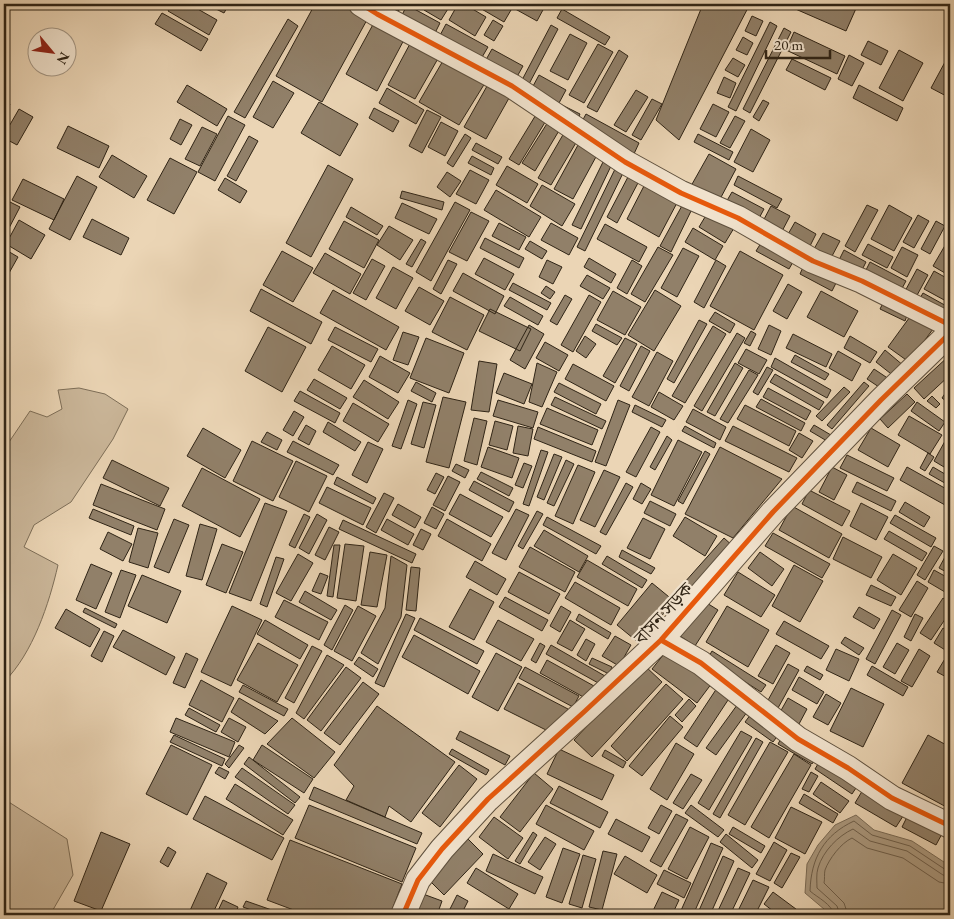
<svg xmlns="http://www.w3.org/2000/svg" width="954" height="919" viewBox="0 0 954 919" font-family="'EB Garamond','Noto Serif Bengali',serif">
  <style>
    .green { fill: #cbb79a; stroke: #7d6e58 }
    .water { fill: #ab997f; stroke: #796a55 }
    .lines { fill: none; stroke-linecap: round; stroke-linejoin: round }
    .shore { stroke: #6d5e4a; stroke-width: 1 }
    .building { fill: #918069; stroke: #2f2416 }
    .minor-casing { stroke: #5e503e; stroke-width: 26 }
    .minor { stroke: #f2e4cf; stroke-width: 24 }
    .cycleway-casing { stroke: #f2e4cf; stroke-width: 8 }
    .cycleway { stroke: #e8590c; stroke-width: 5 }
    .labels { text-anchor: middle; stroke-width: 4.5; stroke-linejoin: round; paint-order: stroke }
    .street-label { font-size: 19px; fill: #2f2416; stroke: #f2e4cf }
  </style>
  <rect width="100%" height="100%" fill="#ebd5b5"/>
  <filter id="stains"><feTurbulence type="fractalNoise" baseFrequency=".004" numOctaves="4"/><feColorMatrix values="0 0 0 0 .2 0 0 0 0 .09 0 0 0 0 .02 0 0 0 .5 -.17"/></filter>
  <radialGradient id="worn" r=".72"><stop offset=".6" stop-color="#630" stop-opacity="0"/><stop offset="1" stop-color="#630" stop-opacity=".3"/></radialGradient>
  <path class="green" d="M79,388L105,394L128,409L113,439L71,502L34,525L24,547L58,565C49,604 33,653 4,682V454L7,445L30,411L47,417L62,409L58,390Z
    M4,799L67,839L73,875L50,915H4Z"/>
  <path class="water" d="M856,815L874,830L912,841L950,866V915H831L805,893L807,864L818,845L835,825Z"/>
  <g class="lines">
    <path class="shore" d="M834,915C832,904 818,898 810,891C811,858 824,835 854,821L872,835L910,846L946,870H950
      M840,915L837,906L817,888C817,882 816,874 818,868C823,851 838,836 853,829L870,841L907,851L943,875L950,877
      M848,915L844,903L824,883C825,879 824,874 825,870C829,859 841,843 852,838L867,848L903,858L939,882L950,884"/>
  </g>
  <path class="building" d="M172,4H189L217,20L209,35L168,11Z
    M216,4H229L224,13L214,8Z
    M315,4H343L368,18L322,102L276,76Z
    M375,4H402L397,14Z
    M428,4H451L441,20L424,10Z
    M458,4H464L486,17L475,36L449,20Z
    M473,4H501L511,10L504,22Z
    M509,4H536L544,8L537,21L508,5Z
    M703,4H750L679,140L656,120Z
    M784,4H858L846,31Z
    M407,5L440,23L434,35L401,17Z
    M562,9L610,37L605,45L557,18Z
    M162,13L208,39L201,51L155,24Z
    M752,16L763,21L756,36L745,31Z
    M288,19L298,26L245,118L234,112Z
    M376,19L406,36L377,91L346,74Z
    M493,20L503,26L494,41L484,35Z
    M770,22L777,26L736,111L728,107Z
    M446,24L488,47L478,64L437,41Z
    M551,25L558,29L529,84L522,80Z
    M784,28L791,32L750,113L743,109Z
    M794,32L845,56L837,74L786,50Z
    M570,34L587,43L568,80L550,71Z
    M743,37L753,43L747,55L736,50Z
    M412,40L440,55L415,99L388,85Z
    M868,41L888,51L881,65L861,55Z
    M598,44L613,52L584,103L569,95Z
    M492,49L523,66L514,82L483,65Z
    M619,50L628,56L597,112L587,107Z
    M899,50L923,63L903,101L879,88Z
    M849,55L864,63L852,86L838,79Z
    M733,58L745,65L738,77L725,70Z
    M444,59L485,83L459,125L419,102Z
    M792,59L831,78L825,90L786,70Z
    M945,62L950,64V98L931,88Z
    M539,75L566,90L559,103L532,88Z
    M724,77L736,83L730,98L717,93Z
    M491,79L513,91L486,139L464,127Z
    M273,81L294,93L273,128L253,117Z
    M187,85L227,109L217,126L177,102Z
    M859,85L903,108L897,121L853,98Z
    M387,88L424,110L416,124L379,103Z
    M636,90L648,97L626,132L614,125Z
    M652,99L662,104L641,140L632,135Z
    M763,100L769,103L759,121L753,117Z
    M4,101L10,104L5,113L4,112Z
    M319,102L358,124L340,156L301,133Z
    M560,104L580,114L577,121L557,110Z
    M713,104L729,112L716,137L700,129Z
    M374,108L399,121L393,132L369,118Z
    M19,109L33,117L17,145L4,138V135Z
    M427,110L441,117L422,153L409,146Z
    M537,113L547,119L519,165L509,159Z
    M586,114L639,143L633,156L579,127Z
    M228,116L245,125L215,181L198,172Z
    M735,116L745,121L730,148L720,143Z
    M180,119L192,125L181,145L170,139Z
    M441,122L458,131L445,156L428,147Z
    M548,122L560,129L535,171L522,163Z
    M68,126L109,146L99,168L57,148Z
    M202,127L217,134L200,166L185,159Z
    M751,129L770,140L753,172L734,162Z
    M564,133L577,141L551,185L538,178Z
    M465,134L471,138L453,167L447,163Z
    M698,134L733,152L729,160L694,142Z
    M249,136L258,141L236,181L227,176Z
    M476,143L502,157L498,164L472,150Z
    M578,145L597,155L573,199L554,189Z
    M709,154L736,169L719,201L691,186Z
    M112,155L147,176L134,198L99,177Z
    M472,156L494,168L491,175L468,163Z
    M170,158L197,172L174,214L147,200Z
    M603,162L611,166L581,229L572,225Z
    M328,165L353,179L311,257L286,243Z
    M617,165L625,169L585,251L577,247Z
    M507,166L538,184L527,203L496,185Z
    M470,170L489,180L476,204L456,194Z
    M447,172L461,181L450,197L437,187Z
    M629,175L639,181L617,223L607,217Z
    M77,176L97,187L70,240L49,229Z
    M738,176L782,199L777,208L734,185Z
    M225,178L247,191L240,203L218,190Z
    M23,179L64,199L54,220L12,200Z
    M645,184L678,201L659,237L627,219Z
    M542,185L575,204L562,226L530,206Z
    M496,190L541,217L529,237L484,210Z
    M402,191L444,202L442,210L400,198Z
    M732,192L764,209L757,222L725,204Z
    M4,199L20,207L8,230L4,227Z
    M455,202L470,210L431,281L416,272Z
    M684,202L693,207L671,252L660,246Z
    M402,203L437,219L429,234L395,218Z
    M867,205L878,210L855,252L845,246Z
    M889,205L912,218L894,251L871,239Z
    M771,206L790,216L780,235L761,225Z
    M351,207L383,226L377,235L346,217Z
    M471,212L489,221L467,261L449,252Z
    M708,212L734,228L725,243L699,227Z
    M918,215L929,221L914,248L903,242Z
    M92,219L129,238L121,255L83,237Z
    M19,220L45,235L31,259L6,244Z
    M344,221L379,240L364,268L329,249Z
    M936,221L945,226L930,254L921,249Z
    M795,222L816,234L809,248L787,236Z
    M499,223L526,237L519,250L492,236Z
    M551,223L578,238L569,255L541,240Z
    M605,224L647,247L639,262L597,239Z
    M389,226L413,240L400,260L377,245Z
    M693,228L723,246L715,260L685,242Z
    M823,233L840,241L831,258L814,249Z
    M485,238L524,258L519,268L480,248Z
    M421,239L426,242L412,267L406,264Z
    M530,241L547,251L542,259L525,249Z
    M947,242L950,244V276L933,266Z
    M761,243L793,262L789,269L756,251Z
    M868,244L893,257L887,268L862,255Z
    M658,247L673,255L645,302L631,294Z
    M902,247L918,255L907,277L891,268Z
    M683,248L699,256L677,297L661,288Z
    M6,250L18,257L4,282V254Z
    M844,250L866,262L860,274L838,262Z
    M282,251L313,268L293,302L263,285Z
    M740,251L783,275L754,330L710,306Z
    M325,253L361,274L350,294L313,273Z
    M484,258L514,274L505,290L475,274Z
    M589,258L616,274L611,283L584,267Z
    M372,259L385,266L366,300L353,293Z
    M448,260L457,264L441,294L433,289Z
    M547,260L562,267L553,284L539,277Z
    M632,260L642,266L627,294L617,288Z
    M716,260L726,266L704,308L694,302Z
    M870,262L906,281L900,292L864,274Z
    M804,265L837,281L832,291L800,274Z
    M393,267L413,278L396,309L376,298Z
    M917,269L928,275L915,299L904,293Z
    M934,271L950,280V292L946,301L924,289Z
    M463,273L504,296L495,314L453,291Z
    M587,275L610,288L603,299L580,286Z
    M513,283L551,303L547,310L509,290Z
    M788,284L802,292L787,319L773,311Z
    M546,286L555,292L550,299L541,293Z
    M419,287L444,301L430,325L405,311Z
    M261,289L322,322L311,344L250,311Z
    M333,290L399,327L386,350L320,313Z
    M655,290L681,306L654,351L628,335Z
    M613,291L641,307L625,335L597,320Z
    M821,291L858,311L844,337L807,317Z
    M923,293L950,308V316L919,300Z
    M565,295L572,299L557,325L550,321Z
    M589,295L601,302L573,352L561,345Z
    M450,297L484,315L467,350L432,332Z
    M510,297L543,316L538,325L504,306Z
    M884,301L908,313L905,321L880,309Z
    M490,309L531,329L520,351L479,331Z
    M715,312L735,324L730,333L709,321Z
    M912,314L933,329L909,362L888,347Z
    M699,320L707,324L674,383L667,379Z
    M596,324L622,338L617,345L592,331Z
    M529,325L544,334L525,369L510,360Z
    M769,325L781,331L771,355L758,349Z
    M713,326L726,334L685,403L672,396Z
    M268,327L306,347L282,392L245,371Z
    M335,327L378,349L371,362L328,340Z
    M751,331L756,334L750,346L744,343Z
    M403,332L419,337L408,365L393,360Z
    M737,333L745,338L702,411L694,406Z
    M793,334L832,354L826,367L786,348Z
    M585,336L596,344L586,358L576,351Z
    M850,336L877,352L870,363L844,348Z
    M426,338L464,353L449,393L410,378Z
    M625,338L637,344L615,383L603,376Z
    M545,342L568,355L559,371L536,358Z
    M332,346L365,365L351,389L318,370Z
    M641,346L650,351L629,391L620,386Z
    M746,349L767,360L759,374L738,363Z
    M885,350L904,366L895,377L876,362Z
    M838,351L861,364L852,381L829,368Z
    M657,352L673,361L649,406L632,397Z
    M795,355L829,374L825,380L791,362Z
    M950,355V375L924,399L914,388Z
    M380,356L410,373L398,393L369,377Z
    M775,358L831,390L827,398L771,367Z
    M479,361L497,364L489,412L471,410Z
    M537,363L557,372L542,407L529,402Z
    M735,363L743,368L715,416L707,412Z
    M573,364L614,386L606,401L565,379Z
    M767,367L773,370L758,395L753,392Z
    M874,369L889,379L882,389L867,379Z
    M749,370L758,375L728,423L720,419Z
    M504,373L532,384L524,404L496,393Z
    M775,374L824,402L819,410L770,382Z
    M314,379L347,398L340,409L307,390Z
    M364,380L399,402L388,419L353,397Z
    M416,382L436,393L432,402L411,391Z
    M864,382L869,386L832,429L827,425Z
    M559,383L601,404L596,414L554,392Z
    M950,386V404L942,398Z
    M844,387L850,392L822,421L816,416Z
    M768,388L811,411L806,420L763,397Z
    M300,391L340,413L335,423L294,401Z
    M659,392L683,406L674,420L651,407Z
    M907,394L915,402L888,428L880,419Z
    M932,396L940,404L936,408L927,401Z
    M443,397L466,402L449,468L426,462Z
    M555,397L606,421L602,429L551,405Z
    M761,399L805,423L801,431L756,407Z
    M408,400L417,404L401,449L392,446Z
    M498,400L538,412L533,428L493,416Z
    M618,400L630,405L606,466L595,462Z
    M423,402L436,405L424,448L411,444Z
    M917,402L945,422L939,431L911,411Z
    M353,403L389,424L378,442L343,421Z
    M635,405L666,420L662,427L632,412Z
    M745,405L796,431L789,446L737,419Z
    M547,408L598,430L592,445L540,424Z
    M693,409L726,427L720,440L686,422Z
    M294,411L304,417L293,436L283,430Z
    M950,411V421L945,417Z
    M909,416L942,435L930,454L898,435Z
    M474,418L487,421L477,465L464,461Z
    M495,421L513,426L507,450L489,445Z
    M328,422L361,442L355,451L323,432Z
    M306,425L316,431L309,445L298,439Z
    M814,425L836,438L832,444L810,431Z
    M518,426L533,429L528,456L513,453Z
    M685,426L716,443L714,448L682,431Z
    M733,426L797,458L789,472L725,441Z
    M538,427L596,451L592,462L534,439Z
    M651,427L660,432L636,477L626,472Z
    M203,428L241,450L225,478L187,456Z
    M871,428L900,445L888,467L858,450Z
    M267,432L282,440L277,450L261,442Z
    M950,432V457L944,467L934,461Z
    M799,433L813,441L802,458L789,450Z
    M667,436L672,440L655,470L650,467Z
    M678,440L702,452L674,506L651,495Z
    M252,441L293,461L273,501L233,481Z
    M293,441L339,465L333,475L287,452Z
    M368,442L383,449L367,483L352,475Z
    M488,447L519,458L512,478L481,467Z
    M720,447L782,479L733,538L685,514Z
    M541,450L548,452L529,506L523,504Z
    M705,451L710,454L683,504L678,501Z
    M928,453L934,457L925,471L920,468Z
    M554,454L562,457L544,500L537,497Z
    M847,455L894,478L887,491L840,468Z
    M112,460L169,488L160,506L103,478Z
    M566,460L574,464L554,506L547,503Z
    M296,461L327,476L309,512L279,497Z
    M524,463L532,466L523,488L515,485Z
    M456,464L469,470L465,478L452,471Z
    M578,465L595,472L573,524L555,516Z
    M832,467L847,475L834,500L819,492Z
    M907,467L950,491V496L945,505L900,480Z
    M933,467L950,477V486L929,474Z
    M202,468L260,499L240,537L182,506Z
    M604,470L620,477L595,527L580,520Z
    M481,472L513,488L509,496L477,479Z
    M436,473L444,477L435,494L427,490Z
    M448,476L460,482L445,511L433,505Z
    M337,477L376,498L373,504L334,484Z
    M474,481L514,502L509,512L469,490Z
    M857,482L896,501L891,511L852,492Z
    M626,483L633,487L606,535L600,532Z
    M641,483L651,489L642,504L633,499Z
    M101,484L165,509L157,530L93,505Z
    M327,487L371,508L363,525L319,503Z
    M809,490L850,511L842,526L802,504Z
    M384,493L394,498L376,533L366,527Z
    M460,494L503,517L491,537L449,514Z
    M650,501L676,514L670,526L644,513Z
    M905,502L930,517L924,527L899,512Z
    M265,503L287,511L251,601L229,593Z
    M861,503L888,517L876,540L850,526Z
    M398,504L421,517L415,528L392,515Z
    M792,506L842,534L829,558L779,530Z
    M432,507L444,514L436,529L424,523Z
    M93,509L134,526L131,535L89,518Z
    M516,509L529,515L506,560L492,553Z
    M537,511L543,514L523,549L518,546Z
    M304,514L310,517L295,548L289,545Z
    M317,514L327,520L309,554L299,548Z
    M895,515L936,538L931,547L890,523Z
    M547,517L601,546L596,554L543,525Z
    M685,517L717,536L705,556L673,536Z
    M643,518L665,529L650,559L627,548Z
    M174,519L189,525L169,573L154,567Z
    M387,519L414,534L408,545L381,530Z
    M447,519L491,544L482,561L438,536Z
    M343,520L416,554L412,563L339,529Z
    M200,524L217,529L202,580L186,576Z
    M329,527L339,532L325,560L315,555Z
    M138,528L158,533L148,568L129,562Z
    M421,529L431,534L423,550L413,545Z
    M544,530L588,556L579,572L534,546Z
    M889,531L927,553L922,561L884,539Z
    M108,532L132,544L123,561L100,549Z
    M773,533L830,564L822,578L765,546Z
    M843,537L882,557L871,578L833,559Z
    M724,538L734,547L686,601L676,592Z
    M222,544L243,552L226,593L206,585Z
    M345,544L364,546L356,601L337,598Z
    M334,545H340L333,597L327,596Z
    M934,546L943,551L925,580L917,575Z
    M530,547L575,572L565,592L519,567Z
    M622,550L655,568L651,574L619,557Z
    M370,552L387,555L377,607L361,605Z
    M760,552L784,569L772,586L748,568Z
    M298,554L313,563L291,601L276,593Z
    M893,554L917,568L901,595L877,580Z
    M946,555L950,558V574L939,568Z
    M391,556L407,565L401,617L378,664L361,653L385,608Z
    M607,556L647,580L642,588L602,564Z
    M276,557L284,559L267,607L260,604Z
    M587,560L637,589L628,606L577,577Z
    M475,561L506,579L497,595L466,577Z
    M91,564L112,573L96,609L76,600Z
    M794,565L823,581L800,622L772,606Z
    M411,567L420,568L416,611L406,610Z
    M121,570L136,575L120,618L105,612Z
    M934,570L950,579V595L928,582Z
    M519,572L560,594L549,614L508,592Z
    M738,572L775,595L761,617L724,595Z
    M320,573L328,576L321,594L312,591Z
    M142,575L181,591L167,623L128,606Z
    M917,581L928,588L911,617L899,610Z
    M575,582L620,608L611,625L565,598Z
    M652,583L674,601L639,643L617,625Z
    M871,585L896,597L891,606L866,595Z
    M470,589L494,602L474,640L449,627Z
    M305,591L337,610L331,620L299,602Z
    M505,597L548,620L542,631L499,607Z
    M943,598L950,603V612L931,640L920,633Z
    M284,600L328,622L319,640L275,617Z
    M702,600L718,610L695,646L680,636Z
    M345,605L353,610L332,650L324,645Z
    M232,606L262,620L231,686L201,672Z
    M358,606L376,616L352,661L334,651Z
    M561,606L571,612L560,632L550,626Z
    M727,606L769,630L748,667L706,642Z
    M859,607L880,619L874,629L853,617Z
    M85,608L117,624L115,628L83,612Z
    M66,609L100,629L90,647L55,628Z
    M892,610L901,615L875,664L866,659Z
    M406,614L415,618L384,687L375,683Z
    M579,614L611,633L608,639L576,620Z
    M915,614L923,618L911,641L904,637Z
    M420,618L484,651L477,664L414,630Z
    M265,620L308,645L300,659L257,634Z
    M498,620L534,639L521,661L486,642Z
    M570,620L585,629L572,651L557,643Z
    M784,621L829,646L821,659L776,634Z
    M943,628L950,632V653L934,643Z
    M123,630L175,657L166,675L113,647Z
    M104,631L114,636L102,662L91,656Z
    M414,635L480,671L468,694L402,657Z
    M615,636L631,645L619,666L602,656Z
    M845,637L864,648L859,655L841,643Z
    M586,639L595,644L586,661L577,655Z
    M258,643L298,665L277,702L237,680Z
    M540,643L545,646L536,663L531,660Z
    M897,643L909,650L895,674L883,667Z
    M551,645L605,676L600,684L546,654Z
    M776,645L790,653L773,684L758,676Z
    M312,646L322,651L294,703L285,698Z
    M668,649L712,683L697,703L652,669Z
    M836,649L859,659L849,681L826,670Z
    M919,649L930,656L912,687L901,681Z
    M712,651L766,685L761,692L708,658Z
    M186,653L198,659L185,688L173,683Z
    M496,653L522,667L498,711L472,697Z
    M327,655L344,665L304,719L296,713Z
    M359,657L378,669L373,677L354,664Z
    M946,657L950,659V679L937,672Z
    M592,658L612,667L609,674L589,664Z
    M547,660L594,686L587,699L540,673Z
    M788,664L799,670L778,708L767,702Z
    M644,665L662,682L592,757L574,740Z
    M807,666L823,675L820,680L804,671Z
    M872,666L908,687L903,696L867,675Z
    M346,667L361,678L321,731L307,720Z
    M525,667L579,696L573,707L519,678Z
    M799,677L824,692L817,704L792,690Z
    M201,680L234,698L222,722L189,705Z
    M363,682L379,694L340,745L324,733Z
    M518,683L568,709L550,732L504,709Z
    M666,684L683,699L627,761L611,746Z
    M243,685L288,709L284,716L239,692Z
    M719,685L732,694L697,747L684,738Z
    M851,688L884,704L863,747L830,731Z
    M826,694L841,703L828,725L813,717Z
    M239,698L278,721L265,734L231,712Z
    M788,698L807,709L799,724L779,714Z
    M689,699L696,706L682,722L675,715Z
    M740,701L750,708L716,755L706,748Z
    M377,706L455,762L411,822L389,806L385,817L346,800L354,786L334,765Z
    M189,708L220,725L216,732L185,715Z
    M751,714L779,734L773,742L745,722Z
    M670,716L683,727L642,776L629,766Z
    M176,718L235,742L229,757L170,732Z
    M229,718L246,727L238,742L221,732Z
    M292,718L335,752L314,778L267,744Z
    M460,731L510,756L505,765L456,739Z
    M741,731L752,737L709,810L698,803Z
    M174,735L225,759L222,766L170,742Z
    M783,735L817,755L812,764L778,744Z
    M928,735L950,747V809L902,783Z
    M756,738L763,742L720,818L713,814Z
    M770,742L788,752L745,825L728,815Z
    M676,743L694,754L667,800L650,789Z
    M171,745L212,765L187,815L146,794Z
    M239,745L244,748L229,768L225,764Z
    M262,745L313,779L304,793L253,760Z
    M452,749L489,770L486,775L449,754Z
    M559,749L614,775L602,800L547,774Z
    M605,750L626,762L623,768L602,756Z
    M794,754L811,765L769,838L751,827Z
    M249,757L300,797L295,803L244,764Z
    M821,759L858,785L852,794L815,769Z
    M459,765L477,779L440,827L422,813Z
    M219,767L229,772L225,779L215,773Z
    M242,768L295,805L288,814L235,777Z
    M811,772L818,776L809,792L802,789Z
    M534,773L553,789L520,832L500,817Z
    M691,774L702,780L683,809L673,803Z
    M821,782L849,801L840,813L813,794Z
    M235,784L293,820L283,835L226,799Z
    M559,786L608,812L600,828L550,803Z
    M314,787L422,833L417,844L309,799Z
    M864,788L905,813L896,827L855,803Z
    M804,794L838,814L833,823L799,803Z
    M205,796L284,838L272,860L193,819Z
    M309,805L416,848L402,882L295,838Z
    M546,805L594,831L584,850L536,824Z
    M661,805L672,811L659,834L648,828Z
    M691,805L724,830L718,837L685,813Z
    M791,807L822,822L805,854L775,838Z
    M676,814L688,820L661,867L650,861Z
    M908,815L943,832L936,845L902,827Z
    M494,817L523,838L508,859L479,837Z
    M616,819L650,837L642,852L608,834Z
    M690,827L709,837L687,879L668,869Z
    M733,827L765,846L761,853L729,834Z
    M101,832L130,844L101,911L74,901Z
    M533,832L537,835L520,864L515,861Z
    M726,834L758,860L752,868L720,842Z
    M545,837L556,844L540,870L528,862Z
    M468,839L483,854L444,895L429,880Z
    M290,840L402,884L390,915H307L267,900Z
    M774,842L787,850L770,881L756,874Z
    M711,843L723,848L693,915H679Z
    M168,847L176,852L168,867L160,862Z
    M563,848L580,854L562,903L546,897Z
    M603,851L617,854L602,910L589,907Z
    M791,853L800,857L782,888L774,883Z
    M493,854L543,877L535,894L486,871Z
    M583,855L596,859L582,908L569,904Z
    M625,856L657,875L647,893L614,874Z
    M723,856L734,861L710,915H697Z
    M476,868L518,894L509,909L467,883Z
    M738,868L750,873L730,915H716Z
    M664,870L691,883L684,898L657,884Z
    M207,873L227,883L212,915H188Z
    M753,880L769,887L755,915H736Z
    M662,892L679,900L672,915H651Z
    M773,892L804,915H778L764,904Z
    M423,894L442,901L437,915H415Z
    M457,895L468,901L461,915H447Z
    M223,900L238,907L235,915H216Z
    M246,901L286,915H265L243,907Z"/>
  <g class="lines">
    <defs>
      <path id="minor" d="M361,4L377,14L512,86L625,162L681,193L738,218L813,261L862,281L950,325
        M661,640L701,663L798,739L848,768L892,798L950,826
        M403,915L418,880L442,849L488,799L585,711L661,640L773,512L881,400L950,333"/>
    </defs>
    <use href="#minor" class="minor-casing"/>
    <use href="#minor" class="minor"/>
    <defs>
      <path id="cycleway" d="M361,4L377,14L512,86L625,162L681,193L738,218L813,261L862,281L950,325
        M661,640L701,663L798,739L848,768L892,798L950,826
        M403,915L418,880L442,849L488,799L585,711L661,640L773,512L881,400L950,333"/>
    </defs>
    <use href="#cycleway" class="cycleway-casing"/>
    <use href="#cycleway" class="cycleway"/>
  </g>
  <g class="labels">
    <g class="street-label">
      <text transform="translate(663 613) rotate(-47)" y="7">বাসন সড়ক</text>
    </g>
  </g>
  <rect width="954" height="919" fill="none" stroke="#ebd5b5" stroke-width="20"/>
  <rect x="5" y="5" width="944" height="909" fill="none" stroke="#2f2416" stroke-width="2.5"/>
  <rect x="10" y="10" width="934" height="899" fill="none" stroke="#2f2416"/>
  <g transform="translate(52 52) rotate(119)"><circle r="24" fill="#f2e4cf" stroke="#a49785"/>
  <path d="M0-4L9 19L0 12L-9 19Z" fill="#8f2418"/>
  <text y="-8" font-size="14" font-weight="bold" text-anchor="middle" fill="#2f2416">N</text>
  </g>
  <path d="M766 50v8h64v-8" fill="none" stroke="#2f2416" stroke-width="2.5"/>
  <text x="774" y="50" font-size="15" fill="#2f2416" stroke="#f2e4cf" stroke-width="4" paint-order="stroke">20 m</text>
  <rect width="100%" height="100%" filter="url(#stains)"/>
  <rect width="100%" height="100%" fill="url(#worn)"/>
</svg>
